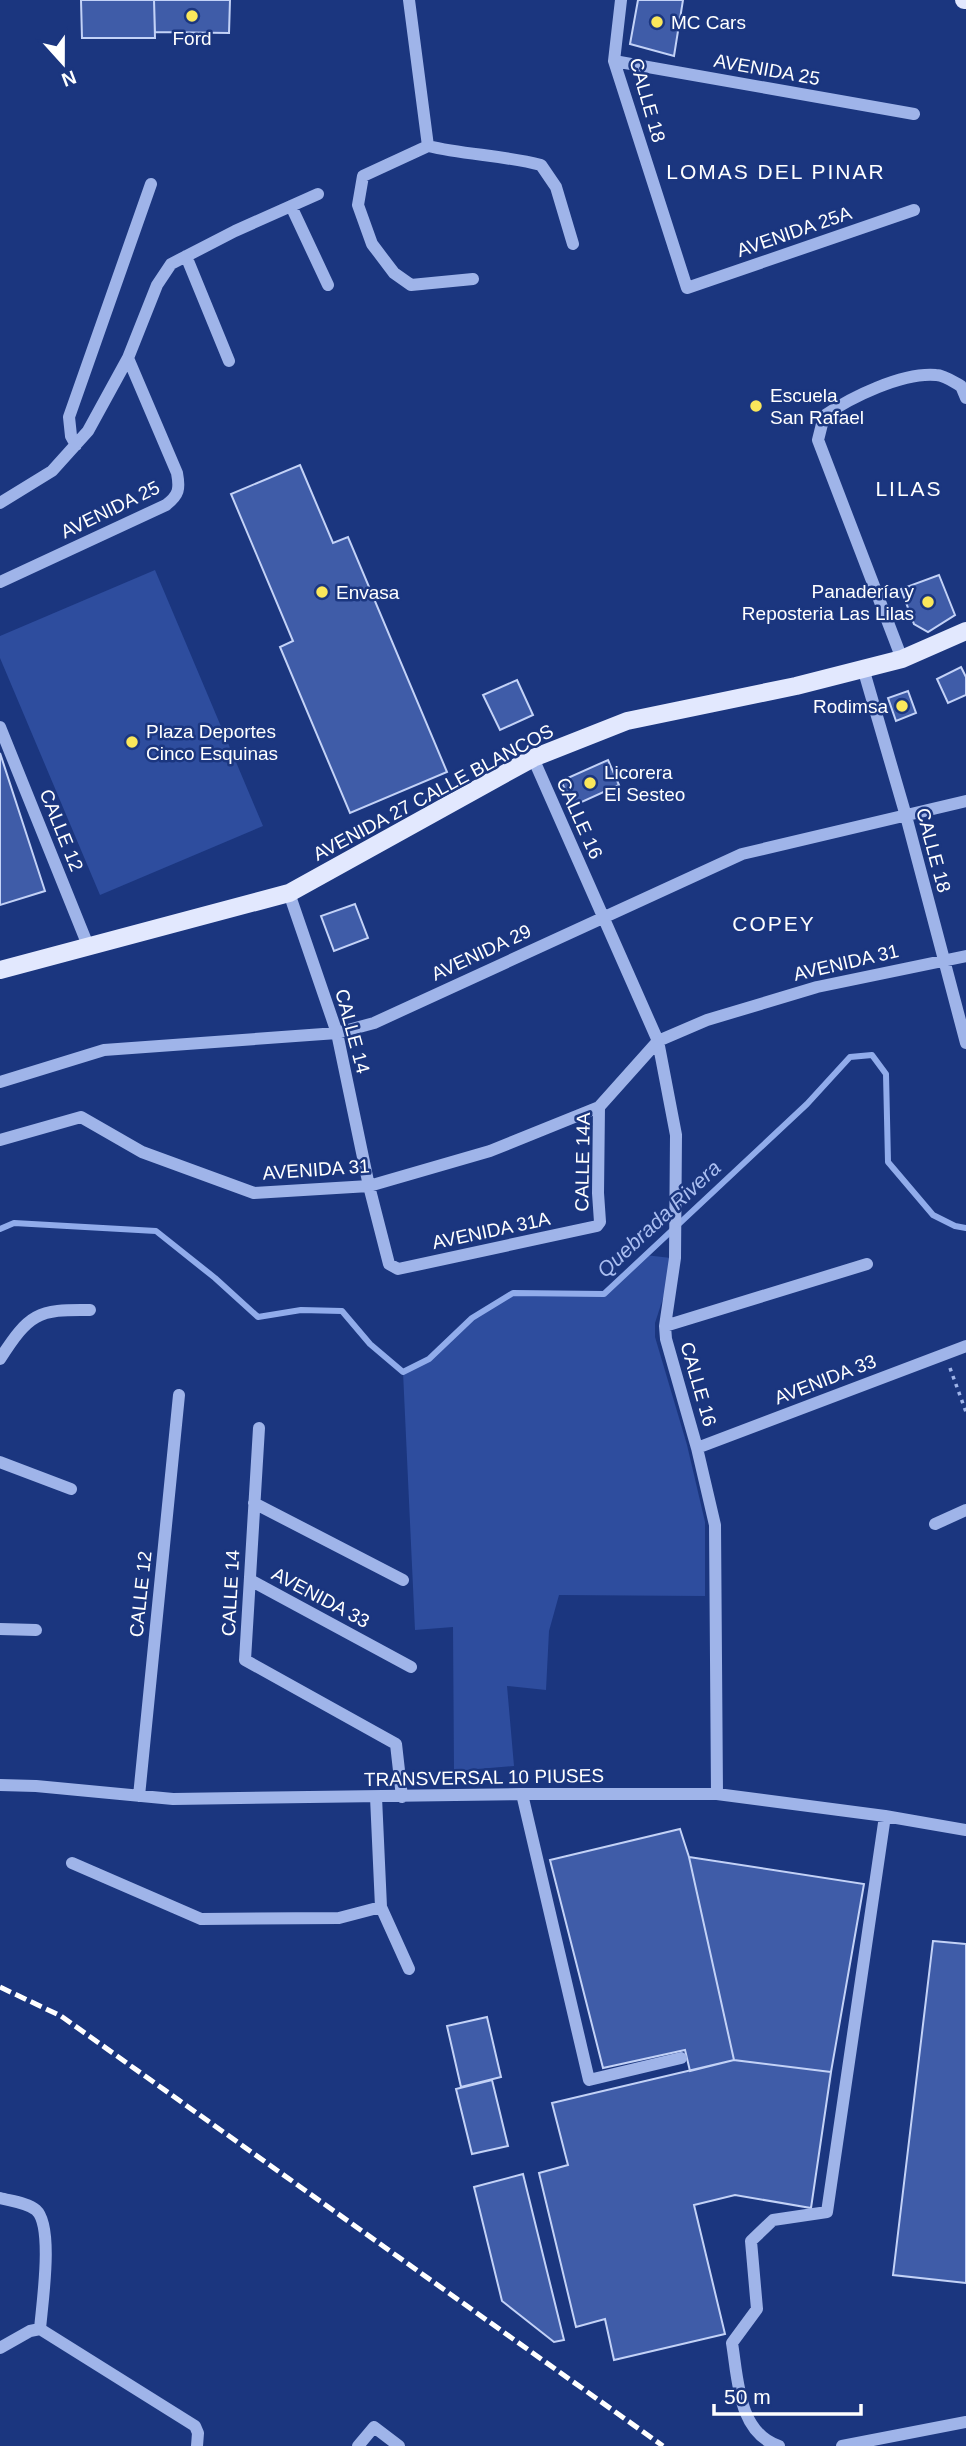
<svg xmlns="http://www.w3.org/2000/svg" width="966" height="2446" viewBox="0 0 966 2446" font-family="Arial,sans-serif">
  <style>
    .green { fill: #2e4d9e }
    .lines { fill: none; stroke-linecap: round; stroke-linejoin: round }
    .stream { stroke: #91aceb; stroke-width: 6 }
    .building { fill: #3f5ca8; stroke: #c3d2f7; stroke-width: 2 }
    .path { stroke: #9fb4e9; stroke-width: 3.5; stroke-dasharray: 3.5 5; stroke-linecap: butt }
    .minor { stroke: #9fb4e9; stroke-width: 12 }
    .major { stroke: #e2e8fe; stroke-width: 18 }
    .rail { stroke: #fff; stroke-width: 5; stroke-dasharray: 12 5; stroke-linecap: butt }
    .poi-dot { fill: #fae75b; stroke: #1b367f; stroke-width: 2.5 }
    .labels { text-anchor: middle; stroke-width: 5; stroke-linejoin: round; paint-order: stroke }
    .poi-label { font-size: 19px; fill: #fff; stroke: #1b367f; text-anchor: start }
    .street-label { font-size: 19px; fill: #fff; stroke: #1b367f }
    .neighbourhood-label { font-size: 21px; letter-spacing: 2px; fill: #fff; stroke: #1b367f }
    .water-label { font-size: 21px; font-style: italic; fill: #aabef1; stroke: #1b367f }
  </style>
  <rect width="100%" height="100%" fill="#1b367f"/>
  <path class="green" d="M155,570L263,826L100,895L0,658V636Z
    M645,1255L671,1258L665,1292L655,1323V1337L687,1445L705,1522V1596L559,1595L549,1631L546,1690L507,1686L514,1766L454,1771L453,1627L415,1630L403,1372L429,1359L472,1318L513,1293L604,1294Z"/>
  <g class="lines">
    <path class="stream" d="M0,1229L14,1223L156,1231L215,1278L258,1317L301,1310L342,1311L370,1344L403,1372L429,1359L472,1318L513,1293L604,1294L807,1104L850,1057L872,1055L886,1074L888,1162L933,1215L955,1226L966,1228"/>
  </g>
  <path class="building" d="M81,0H154L155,38H82Z
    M154,0H230L229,33L155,32Z
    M638,0H683L674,56L630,44Z
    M300,465L333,543L348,537L447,772L350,813L280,647L293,641L231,494Z
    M939,575L955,615L928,632L914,624L901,589Z
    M961,667L966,677V695L948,703L937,679Z
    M517,680L533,715L500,730L483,695Z
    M908,691L916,713L896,721L888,698Z
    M0,753L45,891L0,905Z
    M608,760L619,785L573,806L561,781Z
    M355,904L368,938L334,951L321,916Z
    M680,1829L689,1857L734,2060L690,2071L685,2050L603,2068L550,1860Z
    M689,1857L864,1884L831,2072L734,2060Z
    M933,1941L966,1944V2283L893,2275Z
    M487,2017L501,2077L461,2087L447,2026Z
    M734,2060L831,2072L811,2208L735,2195L694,2205L725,2334L614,2360L605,2319L576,2327L539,2173L568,2165L552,2103Z
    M492,2080L508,2146L472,2154L456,2089Z
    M523,2174L564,2340L554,2342L502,2301L474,2187Z"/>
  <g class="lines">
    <path class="path" d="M950,1368L966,1412"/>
    <path class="minor" d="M409,0L428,146L363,176L358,205L372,244L394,273L411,285L473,279
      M621,0L614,61L687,288L914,210
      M614,61L914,114
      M428,146C465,155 503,155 541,165L556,187L573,244
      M291,206L328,285
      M186,256L229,361
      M76,445L71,436L69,417L151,184
      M0,503L52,471L88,431L128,358L157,285L171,264L235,231L318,194
      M0,582L166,505C179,495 180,489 177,473L128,358
      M902,659L818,440L824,416C851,397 903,372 936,375C944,375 954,382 961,386L966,398
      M863,668L906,816L966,1043
      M0,727L89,948
      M533,758L658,1041L676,1135L675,1258L665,1326L666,1339L697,1448L715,1525L717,1794
      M289,893L337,1033L369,1186L389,1264L398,1269L597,1226L600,1222L598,1193L599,1107L658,1041L707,1020L817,987L966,956
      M0,1082L104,1050L337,1033L374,1023L742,854L966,801
      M0,1140L81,1117L142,1152L254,1193L369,1186L490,1151L599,1107
      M665,1326L867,1264
      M0,1359C29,1314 37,1309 90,1310
      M259,1428L245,1660L396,1744L402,1797
      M697,1448L966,1346
      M0,1462L71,1489
      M254,1503L403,1580
      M935,1524L966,1510
      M250,1580L411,1667
      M0,1629L36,1630
      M0,1785L36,1786L173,1799L522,1794H717L885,1816L966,1830
      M522,1794L589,2080L681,2058
      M139,1796L179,1395
      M376,1797L381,1907L409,1969
      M72,1863L201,1919L339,1918L381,1907
      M0,2198C11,2201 28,2203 36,2210C54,2226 42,2304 40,2329
      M0,2348L30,2331L40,2329L195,2426L198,2433L197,2446
      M358,2446L374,2427L399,2446
      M779,2446C738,2433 738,2379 732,2343L757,2309L751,2241L773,2220L827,2212L885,1816
      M842,2446L966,2422"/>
    <path class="major" d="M964,0H966
      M0,970L289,893L533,758L627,721L796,686L902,659L966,631"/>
    <path class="rail" d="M0,1987L61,2016L663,2446"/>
  </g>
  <g class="poi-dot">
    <circle cx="192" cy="16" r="7"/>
    <circle cx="657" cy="22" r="7"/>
    <circle cx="756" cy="406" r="7"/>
    <circle cx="322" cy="592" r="7"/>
    <circle cx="928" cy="602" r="7"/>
    <circle cx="902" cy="706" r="7"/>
    <circle cx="132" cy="742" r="7"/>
    <circle cx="590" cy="783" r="7"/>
  </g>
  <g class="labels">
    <g class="poi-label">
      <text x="671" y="29">MC Cars</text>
      <text x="192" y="45" text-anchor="middle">Ford</text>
      <text x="770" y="402">Escuela<tspan x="770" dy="22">San Rafael</tspan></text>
      <text x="914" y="598" text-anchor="end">Panadería y<tspan x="914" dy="22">Reposteria Las Lilas</tspan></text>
      <text x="336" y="599">Envasa</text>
      <text x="888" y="713" text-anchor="end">Rodimsa</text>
      <text x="146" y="738">Plaza Deportes<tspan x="146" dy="22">Cinco Esquinas</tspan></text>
      <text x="604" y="779">Licorera<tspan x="604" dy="22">El Sesteo</tspan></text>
    </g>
    <g class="street-label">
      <text transform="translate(767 69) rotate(10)" y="7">AVENIDA 25</text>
      <text transform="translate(648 100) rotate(74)" y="7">CALLE 18</text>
      <text transform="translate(794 231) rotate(-19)" y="7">AVENIDA 25A</text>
      <text transform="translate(110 509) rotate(-26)" y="7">AVENIDA 25</text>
      <text transform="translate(433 792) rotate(-28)" y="7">AVENIDA 27 CALLE BLANCOS</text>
      <text transform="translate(580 818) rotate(66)" y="7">CALLE 16</text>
      <text transform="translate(62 830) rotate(68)" y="7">CALLE 12</text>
      <text transform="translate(934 850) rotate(75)" y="7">CALLE 18</text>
      <text transform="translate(481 952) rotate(-25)" y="7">AVENIDA 29</text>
      <text transform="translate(846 962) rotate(-13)" y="7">AVENIDA 31</text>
      <text transform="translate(353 1031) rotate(75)" y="7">CALLE 14</text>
      <text transform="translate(582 1162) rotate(-89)" y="7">CALLE 14A</text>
      <text transform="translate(316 1169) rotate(-4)" y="7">AVENIDA 31</text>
      <text transform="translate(491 1230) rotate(-12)" y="7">AVENIDA 31A</text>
      <text transform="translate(825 1379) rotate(-21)" y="7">AVENIDA 33</text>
      <text transform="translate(699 1384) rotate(74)" y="7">CALLE 16</text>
      <text transform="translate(230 1593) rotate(-87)" y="7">CALLE 14</text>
      <text transform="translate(140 1594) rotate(-84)" y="7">CALLE 12</text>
      <text transform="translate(321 1597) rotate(28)" y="7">AVENIDA 33</text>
      <text transform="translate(484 1777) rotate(-1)" y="7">TRANSVERSAL 10 PIUSES</text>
    </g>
    <g class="neighbourhood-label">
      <text x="776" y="179">LOMAS DEL PINAR</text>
      <text x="909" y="496">LILAS</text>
      <text x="774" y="931">COPEY</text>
    </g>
    <g class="water-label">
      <text transform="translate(659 1219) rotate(-43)" y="7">Quebrada Rivera</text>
    </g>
  </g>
  <g transform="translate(63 63) rotate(159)" stroke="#1b367f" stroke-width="5" paint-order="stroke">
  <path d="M0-5L12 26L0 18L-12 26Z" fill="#ffffff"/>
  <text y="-10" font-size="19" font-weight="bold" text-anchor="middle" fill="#ffffff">N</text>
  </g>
  <path d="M714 2404v10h147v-10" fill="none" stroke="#ffffff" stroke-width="3.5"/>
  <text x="724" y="2404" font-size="21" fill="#ffffff" stroke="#1b367f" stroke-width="5" paint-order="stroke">50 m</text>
</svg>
